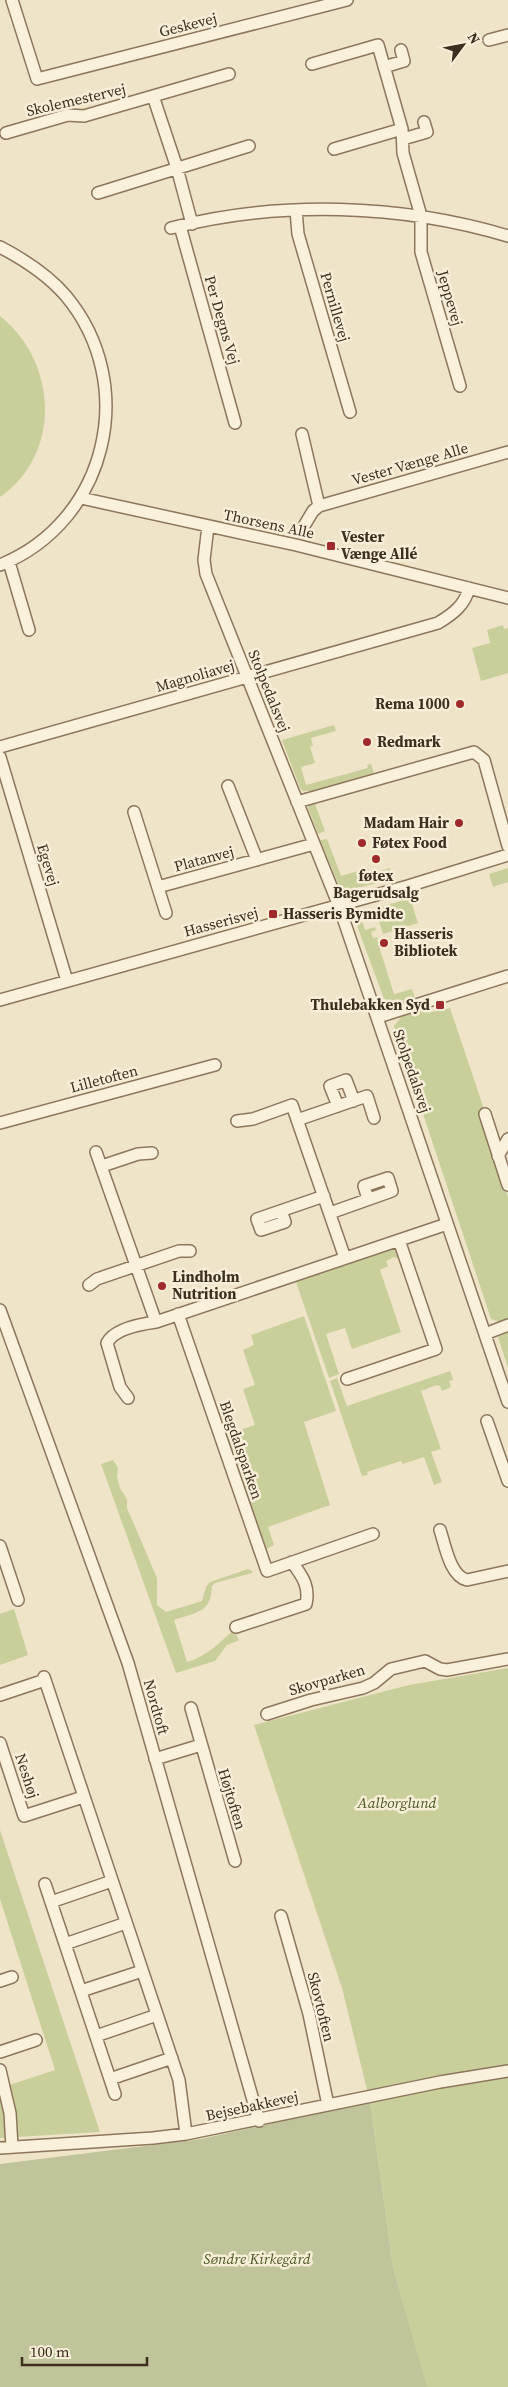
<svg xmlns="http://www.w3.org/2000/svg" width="508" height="2387" viewBox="0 0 508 2387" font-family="'Source Serif 4',serif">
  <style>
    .green { fill: #c9cf9b }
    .cemetery { fill: #bfc49a }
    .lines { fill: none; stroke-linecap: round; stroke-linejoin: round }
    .minor-casing { stroke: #8d765c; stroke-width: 14 }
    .minor { stroke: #faf1dc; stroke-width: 11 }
    .poi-dot { fill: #9e2a2b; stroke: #f7eed8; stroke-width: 2 }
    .labels { text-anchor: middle; stroke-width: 5; stroke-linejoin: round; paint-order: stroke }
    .street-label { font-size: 15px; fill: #3d2e20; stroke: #f7eed8 }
    .poi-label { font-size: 15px; font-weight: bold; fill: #3d2e20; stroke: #f7eed8; text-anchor: start }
    .park-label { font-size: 15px; font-style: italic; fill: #4d5a26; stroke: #f7eed8 }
  </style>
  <rect width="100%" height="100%" fill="#f0e4c8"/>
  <path class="green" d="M0,316C57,361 63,453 0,497Z
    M503,625L504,629L508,628V673L481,681L472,648L490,643L487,630Z
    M334,725L336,731L311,738L313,746L310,747L315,763L301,767L306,785L368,768L367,765L371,764L374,773L312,791H303L300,788L282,740Z
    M310,803L315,804L325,831L318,834L308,808Z
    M327,839L341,876L368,868L370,876H372V873L390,868L393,879L345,891L340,888L320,840Z
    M508,868V882L493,887L489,874Z
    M410,898L418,923L383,934L375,909Z
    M362,921L365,930L375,927L376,930L371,932L373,938L378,937L377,940L394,994L412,989L415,998L396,1002L384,999L356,923Z
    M430,1006L432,1012L450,1008L483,1106L482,1117L508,1197V1319L500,1322L491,1319L394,1026L403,1015Z
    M392,1249L396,1251L399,1259L394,1257L386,1261L388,1266L380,1270L401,1332L352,1349L345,1328L326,1334L339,1374L329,1378L296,1282Z
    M304,1316L336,1411L304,1422L330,1505L268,1527L274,1545L264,1550L223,1429L226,1428L228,1434L255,1425L243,1389L255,1385L243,1350L254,1345L251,1335Z
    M508,1331V1368L498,1337Z
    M450,1371L453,1380L449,1381L451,1387L442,1391L440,1386L437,1385L421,1391L441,1449L431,1452L442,1482L434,1485L424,1457L403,1464L401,1461L367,1472L368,1475L362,1476L330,1381L337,1378L347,1406Z
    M113,1460L118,1468L117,1477L120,1488L127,1499V1508L157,1578V1605L166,1612L202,1601L206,1587L210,1582L248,1569L252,1571V1573L215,1583L212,1586C211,1613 197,1612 174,1620L187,1662C206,1657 220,1642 234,1630L239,1640L227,1645L215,1661L176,1673L101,1464Z
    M14,1609L28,1655L0,1665V1614Z
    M508,1668V2387H418L423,2374L393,2267L370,2102L342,1988L254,1725L409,1685Z
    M0,1830L100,2132L0,2138V2088L55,2070L0,1899Z"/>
  <path class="cemetery" d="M370,2102L393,2267L427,2387H0V2164L201,2139Z"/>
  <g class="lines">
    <defs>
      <path id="minor" d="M12,0L37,79L347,0
        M489,40L508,35
        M312,64L378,45L402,129L403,153L421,216V252L460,386
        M384,67L404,61L401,50
        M153,96L177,168L192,224
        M6,133L68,115L84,116L229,74
        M403,139L427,132L424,122
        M334,149L402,129
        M98,193L249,146
        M296,210L298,234L350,412
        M180,226L235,423
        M171,228C280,200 401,204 508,236
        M0,247C25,260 48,275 66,296C140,385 107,522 0,565
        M302,434L319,506
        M81,498L296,545L508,598
        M208,526L204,560L206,574L339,906L508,1402
        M301,531L313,511L319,506L508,452
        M9,562L29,630
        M0,747L438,623C453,614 465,605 469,588
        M0,757L67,981
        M228,786L257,860
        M297,802L474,752L484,760L508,846
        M134,812L166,913
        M158,887L314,844
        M0,1000L408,886L508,855
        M378,1017L508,976
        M338,1106L330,1086L346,1080L354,1101
        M485,1114L508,1185
        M297,1120L367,1096L374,1118
        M237,1121L253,1119L292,1105L345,1258
        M0,1123L215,1065
        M96,1152L156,1322L447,1224
        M498,1156L508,1139
        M102,1166L138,1154L152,1153
        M281,1211L285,1222L261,1230L257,1219L324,1196
        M330,1213L392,1191L388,1178L364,1186L368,1199
        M89,1285L97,1279L179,1251H190
        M0,1310L128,1663L259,2121
        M178,1314L267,1571L373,1534
        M485,1334L508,1325
        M347,1379L436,1349L399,1240
        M128,1398L120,1387L107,1343C114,1329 141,1324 156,1322
        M487,1421L508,1481
        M440,1530C445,1545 450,1576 467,1580L508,1571
        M0,1546L18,1600
        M236,1627L306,1604C310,1586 302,1576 292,1562
        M44,1677L179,2080L186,2134
        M0,1695L45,1680
        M191,1708L235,1861
        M267,1714L311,1700L363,1688L374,1683L391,1669L425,1661L440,1669L447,1670L508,1659
        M0,1743L24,1816L83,1797
        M155,1759L201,1745
        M45,1884L115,2094
        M51,1902L112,1881
        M281,1916L309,2014L328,2105
        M65,1944L126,1923
        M0,1981L12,1977
        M81,1991L142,1971
        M96,2036L157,2015
        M0,2052L36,2040
        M0,2070L10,2113L12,2147
        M110,2079L172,2058
        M0,2148L153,2138L186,2134L440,2082L508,2071"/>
    </defs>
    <use href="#minor" class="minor-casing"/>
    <use href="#minor" class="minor"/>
  </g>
  <g class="poi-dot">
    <rect x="326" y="541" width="10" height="10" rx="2.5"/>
    <circle cx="460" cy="704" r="5"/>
    <circle cx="367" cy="742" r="5"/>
    <circle cx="459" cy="823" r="5"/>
    <circle cx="362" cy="843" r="5"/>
    <circle cx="376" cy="859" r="5"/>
    <rect x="268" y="909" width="10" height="10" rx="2.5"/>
    <circle cx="384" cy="943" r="5"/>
    <rect x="435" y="1000" width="10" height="10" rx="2.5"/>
    <circle cx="162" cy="1286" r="5"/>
  </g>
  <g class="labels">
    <g class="street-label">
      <text transform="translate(188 25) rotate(-14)" y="5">Geskevej</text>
      <text transform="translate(76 100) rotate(-13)" y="5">Skolemestervej</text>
      <text transform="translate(450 298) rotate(74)" y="5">Jeppevej</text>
      <text transform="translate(335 307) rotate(74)" y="5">Pernillevej</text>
      <text transform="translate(222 320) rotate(74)" y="5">Per Degns Vej</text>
      <text transform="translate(410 464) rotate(-16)" y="5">Vester Vænge Alle</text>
      <text transform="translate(269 524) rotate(12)" y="5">Thorsens Alle</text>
      <text transform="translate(195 676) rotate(-16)" y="5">Magnoliavej</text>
      <text transform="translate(269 691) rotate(68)" y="5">Stolpedalsvej</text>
      <text transform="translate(204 859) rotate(-15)" y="5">Platanvej</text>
      <text transform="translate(48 865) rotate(73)" y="5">Egevej</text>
      <text transform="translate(221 922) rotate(-15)" y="5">Hasserisvej</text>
      <text transform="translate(412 1071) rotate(71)" y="5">Stolpedalsvej</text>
      <text transform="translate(104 1079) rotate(-15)" y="5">Lilletoften</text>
      <text transform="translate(241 1450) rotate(71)" y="5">Blegdalsparken</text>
      <text transform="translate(327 1680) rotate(-16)" y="5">Skovparken</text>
      <text transform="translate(156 1707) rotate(74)" y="5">Nordtoft</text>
      <text transform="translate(27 1776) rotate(72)" y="5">Neshøj</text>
      <text transform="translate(232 1799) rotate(73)" y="5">Højtoften</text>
      <text transform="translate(321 2007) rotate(76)" y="5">Skovtoften</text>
      <text transform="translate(252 2106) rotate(-12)" y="5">Bejsebakkevej</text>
    </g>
    <g class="poi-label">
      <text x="341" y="542">Vester<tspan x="341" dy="17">Vænge Allé</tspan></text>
      <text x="450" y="709" text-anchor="end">Rema 1000</text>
      <text x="377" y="747">Redmark</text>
      <text x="449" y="828" text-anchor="end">Madam Hair</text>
      <text x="372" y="848">Føtex Food</text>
      <text x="376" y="881" text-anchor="middle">føtex<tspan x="376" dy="17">Bagerudsalg</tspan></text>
      <text x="283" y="919">Hasseris Bymidte</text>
      <text x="394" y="939">Hasseris<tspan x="394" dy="17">Bibliotek</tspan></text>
      <text x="430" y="1010" text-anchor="end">Thulebakken Syd</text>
      <text x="172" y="1282">Lindholm<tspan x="172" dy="17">Nutrition</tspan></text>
    </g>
    <g class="park-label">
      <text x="397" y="1808">Aalborglund</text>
      <text x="257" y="2264">Søndre Kirkegård</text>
    </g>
  </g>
  <g transform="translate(463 45) rotate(58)" stroke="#f7eed8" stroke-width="4" paint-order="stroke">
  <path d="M0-4L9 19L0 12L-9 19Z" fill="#3d2e20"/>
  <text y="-8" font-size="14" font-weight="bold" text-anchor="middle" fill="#3d2e20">N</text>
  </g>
  <path d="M22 2357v8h125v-8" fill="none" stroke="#3d2e20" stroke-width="2.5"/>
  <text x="30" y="2357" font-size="15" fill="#3d2e20" stroke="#f7eed8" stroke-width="4" paint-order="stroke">100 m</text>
</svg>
